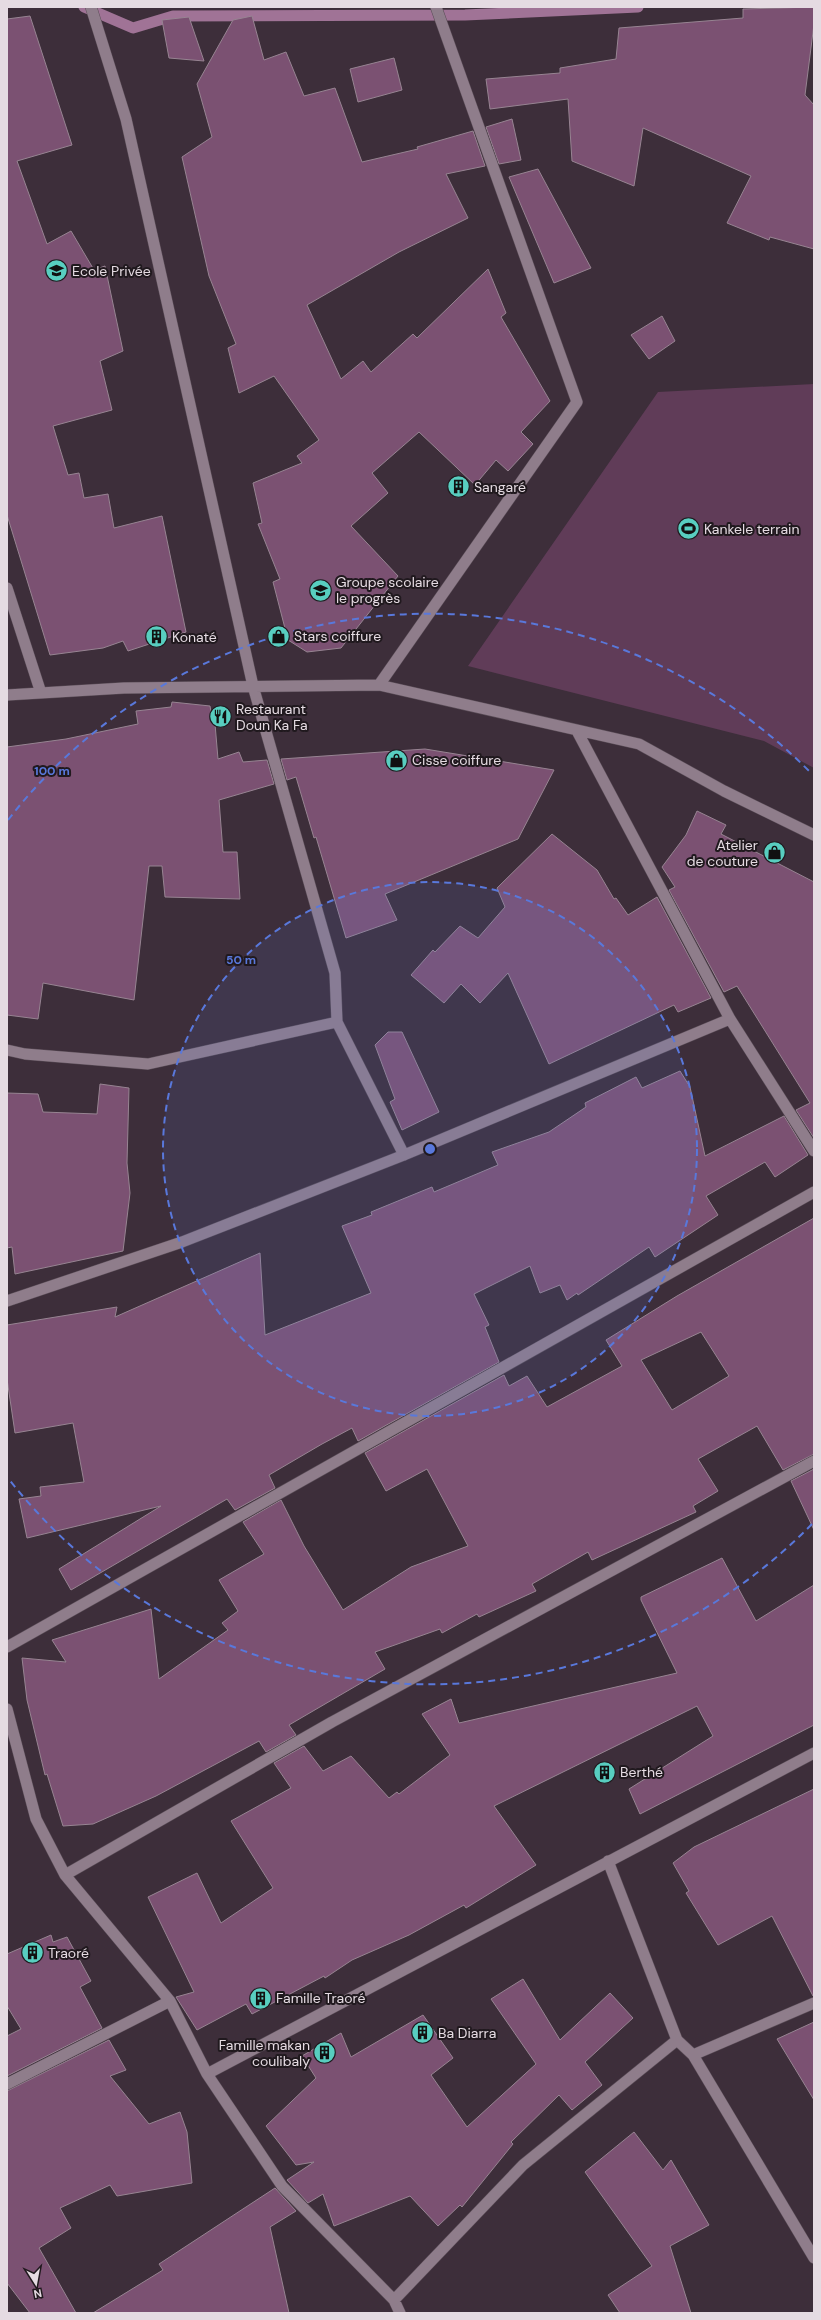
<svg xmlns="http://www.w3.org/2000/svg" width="821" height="2320" viewBox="0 0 821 2320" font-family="'DM Sans',sans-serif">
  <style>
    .garden { fill: #603c58 }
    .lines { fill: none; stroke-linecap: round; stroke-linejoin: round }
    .stream { stroke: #a07396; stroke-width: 11 }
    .building { fill: #7b5172; stroke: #978492; fill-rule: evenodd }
    .minor-casing { stroke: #5a4d57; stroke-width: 12 }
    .minor { stroke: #8f7d8b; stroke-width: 11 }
    .ring { fill: none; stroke: #5978db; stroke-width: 2; stroke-dasharray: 7 5 }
    .labels { text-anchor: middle; stroke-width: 4; stroke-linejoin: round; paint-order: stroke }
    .poi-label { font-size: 14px; fill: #e5dbe2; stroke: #20191e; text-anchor: start }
    .centre { fill: #5978db; stroke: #20191e; stroke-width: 2 }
    .ring-label { font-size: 12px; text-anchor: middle; font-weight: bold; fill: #5978db; stroke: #20191e; stroke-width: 4; stroke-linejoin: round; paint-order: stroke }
  </style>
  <rect width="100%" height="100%" fill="#3d2e3a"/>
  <path class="garden" d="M814,384V768L764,741L468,666L658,392Z"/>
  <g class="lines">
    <path class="stream" d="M84,7L133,28L173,16L465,15L638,7"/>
  </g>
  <path class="building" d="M814,7V24L805,95L814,105V249L770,237L769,240L727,223L751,176L643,128L634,186L572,161L568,99L490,109L486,79L560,73V68L616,59L619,28L743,18V9Z
    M30,16L72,145L17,161L47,244L71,231L94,270L105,266L123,351L100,361L112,410L53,426L68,475L79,473L84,498L108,494L114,528L162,516L186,632L128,651L123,641L103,648L50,655L7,515V19Z
    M252,16L264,60L286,52L304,96L335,88L362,162L418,149L417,147L473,131L485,166L446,174L468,218L399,252L307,305L341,379L363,361L371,372L413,334L417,338L488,269L506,313L501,317L550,401L521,432L533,444L508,471L496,460L475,485L419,432L372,473L388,493L351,526L398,576L341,648L307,652L288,640L273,582L280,579L258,524L262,523L253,483L302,463L297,456L319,440L274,376L239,393L228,348L236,344L209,276L182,157L212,137L197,84L233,20Z
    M189,17L204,61L169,58L162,20Z
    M394,58L402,90L358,102L350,69Z
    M512,119L521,160L499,164L486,127Z
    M538,169L591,268L554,283L509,177Z
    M662,316L675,341L649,359L631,335Z
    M172,702L210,706L211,712H214L218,759L239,752L243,762L267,760L274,784L219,800L223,852H237L240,899L165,897L162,866H149L134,1000L43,983L38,1019L7,1015V747L66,739L138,724L136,711L171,707Z
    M425,749L554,770L518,839L385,894L397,920L346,938L316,837L314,838L296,777L287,780L281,759Z
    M697,811L726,825L721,834L814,882V1138L796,1110L810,1103L737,986L724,992L669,890L675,887L662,867L686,835Z
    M552,834L597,870L614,899L616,898L628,915L657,897L711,998L678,1012L674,1005L549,1064L508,973L480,1003L461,984L444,1003L411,975L433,950L435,952L460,926L478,938L505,907L497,888Z
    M388,1032H402L439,1112L402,1130L390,1102L395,1099L375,1045Z
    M680,1071L690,1087L705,1156L784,1116L808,1155L775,1177L765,1162L706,1196L718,1215L655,1257L649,1247L578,1295L577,1293L567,1300L560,1285L540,1293L530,1266L474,1294L489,1325L485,1327L499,1362L358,1441L352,1428L322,1444L269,1475L275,1488L235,1510L227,1499L71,1590L59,1569L161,1506L27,1538L19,1499L41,1496L40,1487L84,1482L73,1423L15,1433L7,1379V1325L117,1307L115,1317L260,1253L265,1335L371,1293L342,1226L372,1215L371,1212L432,1187L434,1192L498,1165L492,1152L549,1132L586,1107L585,1103L636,1077L642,1088Z
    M100,1084L129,1088L127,1163L130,1193L123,1251L15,1274L12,1247L7,1248V1093L38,1094L43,1112L97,1114Z
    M814,1218V1454L783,1470L757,1426L698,1459L718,1491L693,1506L696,1512L592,1560L588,1552L532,1584L536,1591L479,1617L477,1614L442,1633L440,1629L375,1652L385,1669L289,1725L296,1735L266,1752L259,1741L156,1796L93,1824L63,1826L47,1774L45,1775L27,1700L22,1658L66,1662L52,1640L151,1609L159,1679L228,1630L222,1623L238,1611L219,1580L264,1554L243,1522L281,1500L304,1546L343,1610L411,1567L468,1546L427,1469L386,1491L365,1453L504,1375L509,1386L527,1376L547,1407L622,1366L606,1340L677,1296ZM701,1332L729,1376L672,1410L641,1360Z
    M814,1469V1530L791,1481Z
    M722,1558L756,1621L814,1585V1725L640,1814L629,1789L713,1736L697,1706L494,1806L536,1865L466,1908L464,1905L409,1935L352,1960L325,1978L324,1976L252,2014L246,2004L197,2030L176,1997L194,1992L148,1897L197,1873L221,1923L273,1888L231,1821L291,1788L274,1763L304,1746L323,1771L351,1756L389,1798L397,1792L399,1794L450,1755L422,1714L451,1699L459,1723L677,1673L641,1600V1597Z
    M814,1789V1996H813L772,1916L718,1945L686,1893L689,1891L673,1863L694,1847Z
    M51,1935L53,1942L67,1937L91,1981L80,1987L102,2028L7,2076V2036L21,2029L7,2006V1954Z
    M523,1979L560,2040L610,1993L633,2018L585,2062L602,2085L572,2110L559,2095L511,2142L513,2144L462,2207L460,2205L438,2226L410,2196L334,2226L323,2194L308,2203L287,2180L314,2162L296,2165L266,2126L316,2078L302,2056L341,2033L351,2057L423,2015L453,2058L431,2075L467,2127L536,2064L491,1999Z
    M814,2022V2100L777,2039Z
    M109,2040L126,2070L110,2076L149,2124L180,2112L187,2132L192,2183L117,2196L110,2185L60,2208L71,2228L39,2248L76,2313H30L7,2283V2091Z
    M634,2132L663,2170L671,2160L709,2225L670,2246L691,2313H620L608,2295L652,2266L585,2172Z
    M275,2188L296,2211L270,2227L289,2313H93L163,2270L159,2264Z"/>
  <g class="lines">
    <defs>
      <path id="minor" d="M91,7L126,119L253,686L335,973L337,1022L404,1155
        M7,588L41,693
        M379,685L577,402L436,7
        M7,695L124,688L379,685L639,744L724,791L814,835
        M577,731L730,1019L814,1151
        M7,1050L25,1054L148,1064L337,1022
        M7,1301L182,1242L404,1155L730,1019
        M7,1647L814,1192
        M7,1709L36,1819L65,1875L170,2001L207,2074L814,1753
        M608,1861L677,2040L693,2055L814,2258
        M65,1875L332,1722L814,1461
        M693,2055L814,2003
        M207,2074L282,2186L394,2300
        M7,2084L170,2001
        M400,2313L394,2300L523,2165L677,2040"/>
    </defs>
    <use href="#minor" class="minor-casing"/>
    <use href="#minor" class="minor"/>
  </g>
  <circle cx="430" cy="1149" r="267" fill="#5978db" fill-opacity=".12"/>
  <g class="ring">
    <circle cx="430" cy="1149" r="267"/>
    <path d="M812 1524A535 535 0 0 1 8 1478M8 820A535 535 0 0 1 812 774"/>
  </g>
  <defs>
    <symbol id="school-disc" viewBox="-11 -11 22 22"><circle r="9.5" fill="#58cec0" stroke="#20191e"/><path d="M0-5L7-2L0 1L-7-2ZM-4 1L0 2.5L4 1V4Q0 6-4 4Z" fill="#111"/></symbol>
    <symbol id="building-disc" viewBox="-11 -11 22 22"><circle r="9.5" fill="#58cec0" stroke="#20191e"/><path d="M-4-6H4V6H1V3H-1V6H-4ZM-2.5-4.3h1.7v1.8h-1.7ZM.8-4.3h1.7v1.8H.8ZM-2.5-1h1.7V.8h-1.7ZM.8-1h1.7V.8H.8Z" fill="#111"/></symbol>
    <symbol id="stadium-disc" viewBox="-11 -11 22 22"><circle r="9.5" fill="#58cec0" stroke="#20191e"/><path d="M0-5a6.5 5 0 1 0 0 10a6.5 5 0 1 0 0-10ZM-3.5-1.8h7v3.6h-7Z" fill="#111"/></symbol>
    <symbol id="shop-disc" viewBox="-11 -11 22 22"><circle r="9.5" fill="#58cec0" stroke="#20191e"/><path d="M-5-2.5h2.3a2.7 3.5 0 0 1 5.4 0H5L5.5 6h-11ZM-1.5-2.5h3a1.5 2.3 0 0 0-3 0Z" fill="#111"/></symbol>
    <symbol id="restaurant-disc" viewBox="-11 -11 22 22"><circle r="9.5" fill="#58cec0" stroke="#20191e"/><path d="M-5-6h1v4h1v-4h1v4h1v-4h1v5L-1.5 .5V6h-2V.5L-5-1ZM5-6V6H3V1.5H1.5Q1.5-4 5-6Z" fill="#111"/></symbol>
  </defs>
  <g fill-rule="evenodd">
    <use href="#school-disc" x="44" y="258" width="25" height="25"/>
    <use href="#building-disc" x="446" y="474" width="25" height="25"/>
    <use href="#stadium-disc" x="676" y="516" width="25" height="25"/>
    <use href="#school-disc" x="308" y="578" width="25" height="25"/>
    <use href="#shop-disc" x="266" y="624" width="25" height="25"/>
    <use href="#building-disc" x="144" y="624" width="25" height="25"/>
    <use href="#restaurant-disc" x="208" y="704" width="25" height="25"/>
    <use href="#shop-disc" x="384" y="748" width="25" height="25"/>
    <use href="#shop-disc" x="762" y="840" width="25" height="25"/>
    <use href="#building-disc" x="592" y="1760" width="25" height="25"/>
    <use href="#building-disc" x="20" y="1940" width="25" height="25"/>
    <use href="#building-disc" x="248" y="1986" width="25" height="25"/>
    <use href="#building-disc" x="410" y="2020" width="25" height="25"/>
    <use href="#building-disc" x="312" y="2040" width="25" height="25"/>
  </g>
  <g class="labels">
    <g class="poi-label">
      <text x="72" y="276">Ecole Privée</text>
      <text x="474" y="492">Sangaré</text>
      <text x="704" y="534">Kankele terrain</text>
      <text x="336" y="587">Groupe scolaire<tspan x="336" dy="16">le progrès</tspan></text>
      <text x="294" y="641">Stars coiffure</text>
      <text x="172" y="642">Konaté</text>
      <text x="236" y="714">Restaurant<tspan x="236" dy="16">Doun Ka Fa</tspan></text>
      <text x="412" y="765">Cisse coiffure</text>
      <text x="758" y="850" text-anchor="end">Atelier<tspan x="758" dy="16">de couture</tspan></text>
      <text x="620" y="1777">Berthé</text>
      <text x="48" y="1958">Traoré</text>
      <text x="276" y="2003">Famille Traoré</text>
      <text x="438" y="2038">Ba Diarra</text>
      <text x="310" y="2050" text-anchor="end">Famille makan<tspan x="310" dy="16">coulibaly</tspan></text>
    </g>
  </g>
  <circle cx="430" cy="1149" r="6" class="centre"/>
  <g class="ring-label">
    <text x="52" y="775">100 m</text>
    <text x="241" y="964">50 m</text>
  </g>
  <rect width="821" height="2320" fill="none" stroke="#e5dbe2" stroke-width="16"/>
  <g transform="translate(36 2284) rotate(169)" stroke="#20191e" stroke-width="3" paint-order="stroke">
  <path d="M0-3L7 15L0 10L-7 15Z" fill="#e5dbe2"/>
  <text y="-6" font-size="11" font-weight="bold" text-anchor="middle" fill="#e5dbe2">N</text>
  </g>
</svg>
